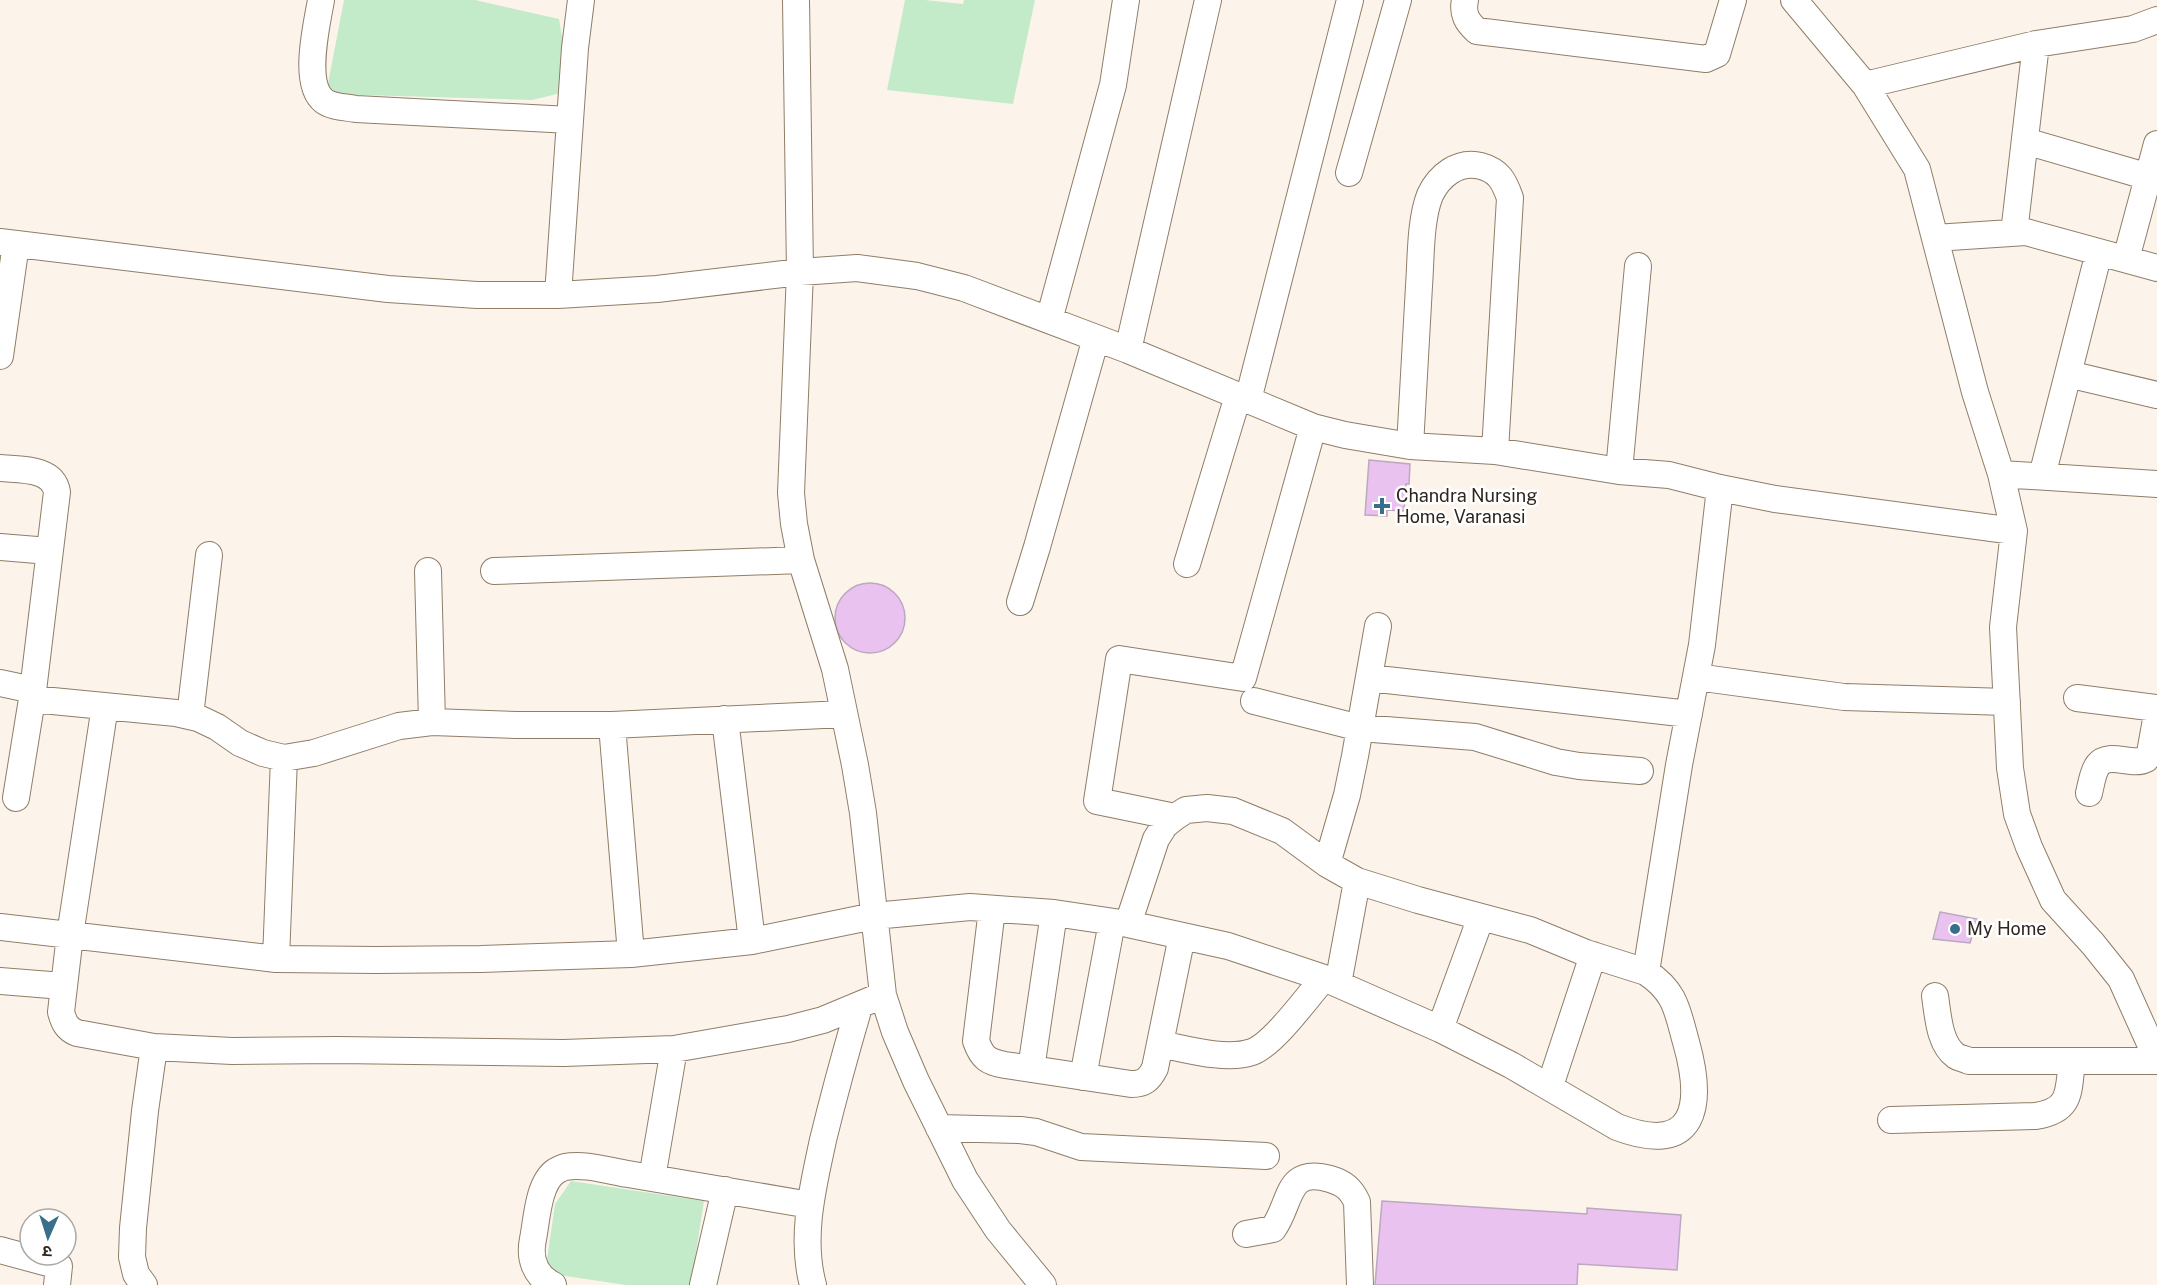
<svg xmlns="http://www.w3.org/2000/svg" width="2157" height="1285" viewBox="0 0 2157 1285" font-family="'Public Sans','Noto Sans Devanagari',sans-serif">
  <style>
    .green { fill: #c3ebc9 }
    .building { fill: #e9c2f0; stroke: #bca8bf; stroke-width: 1.5 }
    .lines { fill: none; stroke-linecap: round; stroke-linejoin: round }
    .minor-casing { stroke: #8f7d67; stroke-width: 28 }
    .minor { stroke: #fff; stroke-width: 26 }
    .poi-dot { fill: #396f8a; stroke: #fff; stroke-width: 2 }
    .labels { text-anchor: middle; stroke-width: 5; stroke-linejoin: round; paint-order: stroke }
    .poi-label { font-size: 18px; fill: #2e261e; stroke: #fff; text-anchor: start }
  </style>
  <rect width="100%" height="100%" fill="#fcf4eb"/>
  <path class="green" d="M344,0H475L559,19L566,60L561,93L532,100L326,94Z
    M905,0H925L963,4L964,0H1035L1013,104L887,90Z
    M571,1181L704,1201L691,1285H626L545,1273L555,1204Z"/>
  <path class="building" d="M1369,460L1410,464L1409,484H1406L1404,511L1387,510V516L1365,515Z
    M835 618a35 35 0 1 1 70 0a35 35 0 1 1-70 0Z
    M1940,912L1977,919L1970,943L1933,939Z
    M1382,1201L1587,1214V1208L1681,1215L1677,1270L1578,1264L1577,1285H1375Z"/>
  <g class="lines">
    <defs>
      <path id="minor" d="M321,0C317,24 302,84 324,101C332,107 345,107 356,109L570,120
        M796,0L800,272L791,493L794,524L801,560L835,669L855,765L863,813L883,995L895,1032L916,1081L965,1180L998,1230L1043,1285
        M1465,0C1462,14 1467,22 1477,31L1706,59L1717,54L1733,0
        M1794,0L1865,85L1917,169L1975,392L2001,474L2014,531L2003,627L2010,768L2017,814L2029,847L2053,900L2093,944L2121,979L2157,1059
        M1865,85L2036,44L2133,29L2157,20
        M2025,141L2149,177
        M1349,173L1398,0
        M2014,233L2036,44
        M1935,238L2026,232L2157,268
        M0,242L388,289L477,295H558L657,289L800,272L857,268L917,276L964,288L1128,350L1313,427L1345,435L1410,446L1495,451L1619,471L1669,475L1720,488L1775,499L2014,531
        M2126,259L2157,144
        M558,295L575,48L581,0
        M1049,320L1113,85L1126,0
        M1128,350L1208,0
        M0,356L16,244
        M2068,374L2099,252
        M1248,400L1350,0
        M1410,446C1413,393 1416,339 1419,286C1421,259 1420,220 1430,195C1439,176 1458,160 1481,166C1499,171 1504,181 1510,198L1495,451
        M0,468C19,470 53,467 57,492L32,699L176,713L198,718L217,727L240,743L263,753L284,758
        M1619,471L1638,266
        M2001,474L2157,484
        M2042,476L2068,374L2157,395
        M0,547L49,551
        M1187,564L1238,396
        M428,571L432,722
        M494,571L801,560
        M1020,602L1037,547L1096,338
        M1696,677L1844,697L2007,702
        M1369,678L1689,714
        M0,683L33,690
        M2077,698L2157,708
        M1254,701L1360,728L1475,737L1556,762L1579,766L1640,771
        M105,706L70,935L61,1012C64,1023 67,1029 77,1033L154,1047
        M190,716L209,555
        M725,719L752,941
        M612,725L631,954
        M2089,793C2091,785 2093,771 2098,765C2109,751 2132,767 2146,759L2150,753L2157,714
        M16,798L32,699
        M1175,817L1097,801L1119,659L1243,678L1313,427
        M1327,864L1347,795L1355,756L1378,626
        M992,909L976,1041C982,1058 988,1062 1005,1065L1131,1084C1144,1084 1149,1080 1155,1068L1182,936
        M1128,924L1156,839L1165,825L1175,817L1186,810L1207,808L1233,811L1282,831L1327,864L1357,881L1418,900L1530,930L1586,953L1646,972
        M0,927L276,959L376,960L481,959L631,954L752,941L874,916L970,907L1054,913L1128,924L1228,946L1324,978L1440,1029L1511,1065L1617,1127C1696,1157 1704,1106 1686,1042C1677,1010 1676,992 1646,972L1679,765L1702,645L1720,488
        M276,959L284,758L314,753L399,726L432,722L516,725H612L844,714
        M0,981L63,986
        M1338,984L1357,881
        M1935,996C1938,1015 1939,1044 1956,1056C1959,1058 1965,1059 1969,1061H2157
        M1440,1029L1481,917
        M1160,1044C1186,1049 1226,1061 1252,1052C1274,1044 1307,997 1324,978
        M1031,1069L1054,913
        M1083,1077L1112,922
        M1550,1086L1593,955
        M1891,1120L2036,1116C2072,1110 2068,1092 2072,1061
        M939,1128L1020,1130L1036,1132L1081,1147L1266,1156
        M652,1178L674,1049
        M1246,1234L1273,1229C1292,1203 1285,1166 1330,1179C1344,1183 1351,1189 1357,1202L1360,1285
        M0,1250L59,1266L57,1285
        M144,1285L136,1274L132,1257L133,1228L145,1111L154,1047L232,1051L337,1050L564,1053L674,1049L788,1029L823,1020L883,995
        M553,1285C535,1276 529,1258 533,1239C537,1219 538,1183 556,1171C558,1170 563,1167 565,1167C584,1163 609,1171 628,1174C689,1184 749,1195 810,1205
        M703,1285L725,1190
        M813,1285C800,1237 813,1187 823,1140C834,1095 846,1051 859,1007"/>
    </defs>
    <use href="#minor" class="minor-casing"/>
    <use href="#minor" class="minor"/>
  </g>
  <g class="poi-dot">
    <path d="M1379 497h6v6h6v6h-6v6h-6v-6h-6v-6h6z"/>
    <circle cx="1955" cy="929" r="6"/>
  </g>
  <g class="labels">
    <g class="poi-label">
      <text x="1396" y="502">Chandra Nursing<tspan x="1396" dy="21">Home, Varanasi</tspan></text>
      <text x="1967" y="935">My Home</text>
    </g>
  </g>
  <g transform="translate(48 1237) rotate(183)"><circle r="28" fill="#ffffff" stroke="#aba8a5" stroke-width="1.5"/>
  <path d="M0-4.5L10 22L0 15L-10 22Z" fill="#396f8a"/>
  <text y="-9" font-size="16" font-weight="bold" text-anchor="middle" fill="#2e261e">उ</text>
  </g>
</svg>
